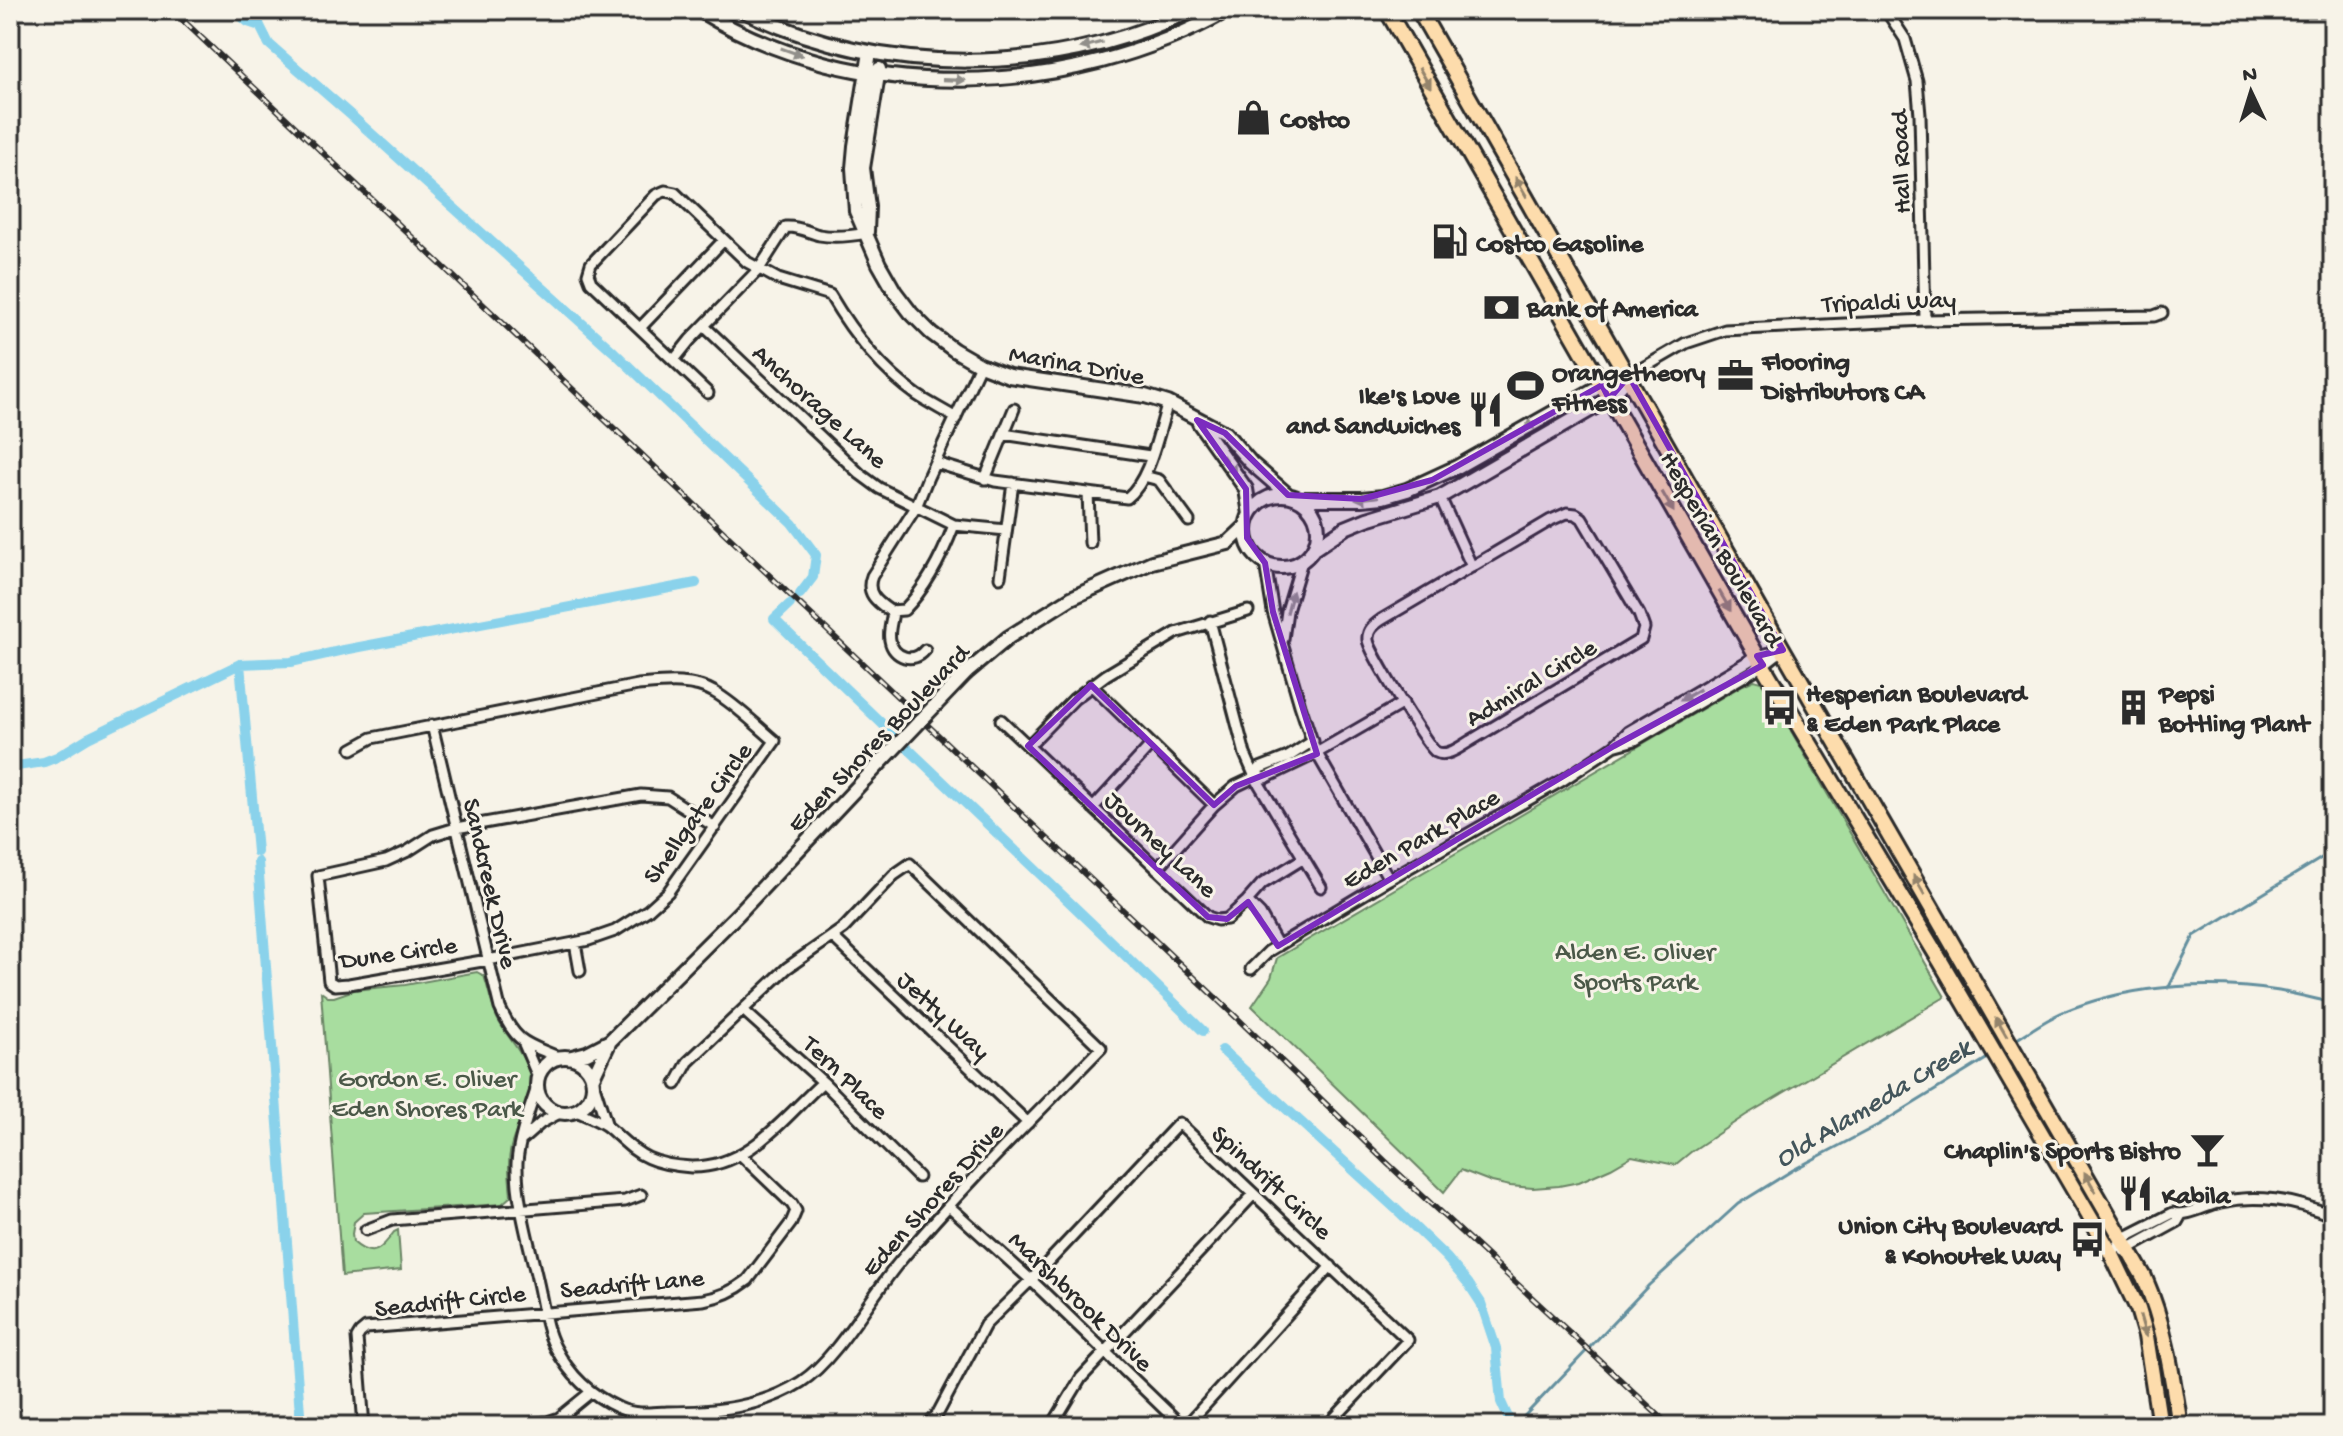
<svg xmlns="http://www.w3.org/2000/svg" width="2343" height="1436" viewBox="0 0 2343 1436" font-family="'Gochi Hand',sans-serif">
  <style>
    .green { fill: #a8dd9f; stroke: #6a8465; stroke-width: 2 }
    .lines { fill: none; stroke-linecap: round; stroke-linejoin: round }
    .stream { stroke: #648f9e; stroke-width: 3 }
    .canal { stroke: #8ad2eb; stroke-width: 10 }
    .street-casing { stroke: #2b2b2b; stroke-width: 15 }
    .secondary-casing { stroke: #2b2b2b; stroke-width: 18 }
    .primary-casing { stroke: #2b2b2b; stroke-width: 20 }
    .street { stroke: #f7f3e8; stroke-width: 9 }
    .secondary { stroke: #f7f3e8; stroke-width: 12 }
    .primary { stroke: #fddcac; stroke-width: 14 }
    .rail-casing { stroke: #2b2b2b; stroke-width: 6 }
    .rail { stroke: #f7f3e8; stroke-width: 3; stroke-dasharray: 9; stroke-linecap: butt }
    .secondary-bridge-casing { stroke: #2b2b2b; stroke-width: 18; stroke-linecap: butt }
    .secondary-bridge { stroke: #f7f3e8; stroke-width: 12 }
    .oneway { fill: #918f8a }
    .oneway2 { fill: #94846c }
    .marked { fill: #7b2cbf; fill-opacity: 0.2; stroke: #7b2cbf; stroke-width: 6; stroke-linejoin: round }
    .labels { text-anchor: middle; stroke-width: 6; stroke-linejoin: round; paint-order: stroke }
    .poi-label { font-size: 26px; font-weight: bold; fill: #2b2b2b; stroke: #f7f3e8; text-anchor: start }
    .street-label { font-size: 26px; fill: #2b2b2b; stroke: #f7f3e8 }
    .park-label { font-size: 26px; fill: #4a5848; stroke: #f7f3e8 }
    .water-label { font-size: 28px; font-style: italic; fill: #43555b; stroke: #f7f3e8 }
  </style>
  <rect width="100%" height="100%" fill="#f7f3e8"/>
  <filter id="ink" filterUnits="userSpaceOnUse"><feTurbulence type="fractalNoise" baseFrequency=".0125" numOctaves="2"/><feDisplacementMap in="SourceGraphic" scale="16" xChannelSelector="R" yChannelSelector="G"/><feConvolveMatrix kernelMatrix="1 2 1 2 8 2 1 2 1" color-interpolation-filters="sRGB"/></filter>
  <g filter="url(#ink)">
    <path class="green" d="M1754,680L1761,682L1765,686L1945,997L1746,1115L1692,1151L1675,1165L1632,1156L1611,1168L1579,1182L1559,1186L1533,1188L1510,1186L1492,1182L1461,1170L1444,1192L1252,1006L1271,978L1277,958L1743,685Z
      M477,972L484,976C489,990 491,1004 497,1018C508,1040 529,1057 531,1083C532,1107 516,1124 511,1147C507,1164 510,1180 511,1196L502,1204L364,1213L354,1222L352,1234L353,1242C373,1260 382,1249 394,1232L398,1230L401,1270L342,1276L321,992L328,997H334L354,990L405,985Z"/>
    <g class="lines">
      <path class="stream" d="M2168,988L2194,936L2333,851
        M2014,1041C2033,1029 2051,1016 2073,1008C2136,984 2213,981 2279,991C2297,994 2315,999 2333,1003
        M1515,1426L1649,1285L1738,1204L1793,1170L1880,1124L1991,1056"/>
      <path class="canal" d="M234,10L248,22L260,26
        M255,10L260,26L269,44L353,117L614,352L792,523L816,555L813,577L800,594
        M790,604L774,619C915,758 1062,892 1203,1031
        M240,664L257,852
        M10,767L44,762L57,757L88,738L240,664L291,662L344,650L696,583
        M258,862L301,1426
        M1222,1050L1396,1209L1446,1257L1468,1283L1481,1303L1496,1348L1501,1402L1512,1426"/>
      <defs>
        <path id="street" d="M1886,10L1905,39L1917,81L1920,115L1925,320
          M705,327L860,474L879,488L954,525L1006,530
          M640,328L723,241
          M674,360L690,340L759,269L786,227C798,226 808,232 819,235C835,238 851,236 867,233
          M1629,376L1686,343L1725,330L1925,320L2154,316L2162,313
          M708,393L591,282L588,274L591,264L656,195L665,191L675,193L747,262L778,279L830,295C853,334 880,369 917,395C929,403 943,410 956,418
          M1003,434L1150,456
          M936,463L995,481L1127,498C1151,479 1158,432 1168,403
          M1144,476L1159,480L1189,521
          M985,479L1014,409
          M1088,493L1090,543
          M1440,497L1472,567
          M1567,513L1576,514L1582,518L1639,614L1644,628L1641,639L1470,741C1461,746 1447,758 1436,752C1428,748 1369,651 1368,640C1367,630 1374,625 1381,620L1551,520Z
          M954,525C943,554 926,588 904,610L890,611C877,602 865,593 872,576L916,507L928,477L980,365
          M1265,563L1273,612L1300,705L1315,750L1389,879
          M1000,577L1013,483
          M893,612C892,621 888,631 890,640C893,658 914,664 925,650
          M1210,621L1245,754L1255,777L1321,887
          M1283,639L1287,611L1302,561
          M1091,685L1214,805
          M1001,720L1208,917L1217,920L1227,919L1247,901L1262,884L1304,858
          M432,725L500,1008C516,1043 525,1043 558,1057
          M1617,745L1635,740L1763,665L1781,651
          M1028,746L1074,699L1106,675L1176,633L1248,611
          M352,749L372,738L638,685C662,683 692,679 714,692C734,703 757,726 775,741L668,892L648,910L615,931L589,940L488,960L349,984L335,985L329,981L318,876L386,861L408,851L433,835L456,828L641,795L668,797L715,827
          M1255,777L1260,768L1288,757L1313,741
          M1093,808L1151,745
          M1157,869L1214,805L1236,786L1255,777L1265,778L1313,755L1403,703
          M1247,901L1260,914L1278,946
          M833,937L1028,1123
          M575,943L580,971
          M1251,969L1269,951L1389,879L1563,780L1614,746L1628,732L1757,656L1783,650
          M743,1010L823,1082L918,1177
          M524,1044L538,1077
          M594,1085L607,1126
          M537,1087C529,1112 519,1137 517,1163C516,1201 530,1246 538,1283C543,1304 545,1328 555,1347C570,1376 590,1395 619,1408C635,1415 651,1413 667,1412C714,1412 761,1408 801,1382C837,1359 872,1294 901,1260C963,1186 1034,1117 1101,1048L910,864L894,875L844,928L787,968L688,1062L676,1084
          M576,1111C587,1116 600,1120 609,1128C622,1139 632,1151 648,1158C661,1164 677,1166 691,1167C749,1168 784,1117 823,1082
          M523,1139L541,1123L561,1112
          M950,1207L1031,1280L1182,1426
          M366,1230L392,1220L625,1201L641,1195
          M2124,1251L2177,1222L2181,1215
          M2112,1255L2122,1239L2173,1213C2188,1217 2206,1205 2221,1202C2259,1194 2298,1201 2333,1216
          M364,1426L357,1338L360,1333L366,1328L703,1300C720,1297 734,1291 748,1280L791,1223L796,1211L792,1204L741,1155
          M498,1426L547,1422L559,1418L591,1392
          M927,1426L937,1415L985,1325L1039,1272L1179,1123L1408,1340L1327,1426
          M1052,1426L1081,1378L1254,1194
          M1186,1426L1331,1266"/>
        <path id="secondary" d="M699,10C855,107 1071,99 1228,10
          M742,10C880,78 1053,77 1191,10
          M870,52L855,146L853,168L856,211L879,264L895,292L911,313L931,333L954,350L980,365L1009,376L1145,396L1168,403L1225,433L1251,463L1288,495
          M867,232L868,207L863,168L879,69
          M1199,423L1246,489L1250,514
          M1246 531a36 36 0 1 1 72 0a36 36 0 1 1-72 0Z
          M1300,499H1362L1383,497L1407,490L1457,467L1602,385L1627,377
          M1315,548L1345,528L1367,519L1440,497L1609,399L1629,376
          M966,673L1009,637L1071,598L1152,562L1228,543L1246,526
          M537 1085a28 28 0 1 1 56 0a28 28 0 1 1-56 0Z
          M572,1057L587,1053L610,1041
          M593,1077L610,1041L738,914L865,779"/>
        <path id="primary" d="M1387,10L1757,656L1941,962L2112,1255L2138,1309L2146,1336L2160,1426
          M1419,10L1783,650L2144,1277C2165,1325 2172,1375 2180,1426"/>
      </defs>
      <use href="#street" class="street-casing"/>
      <use href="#secondary" class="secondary-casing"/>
      <use href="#primary" class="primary-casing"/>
      <use href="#street" class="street"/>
      <use href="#secondary" class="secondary"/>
      <use href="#primary" class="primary"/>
      <defs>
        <path id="rail" d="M172,10L1237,1018L1386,1162L1670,1426"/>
      </defs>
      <use href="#rail" class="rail-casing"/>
      <use href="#rail" class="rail"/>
      <defs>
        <path id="secondary-bridge" d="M865,779L966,673"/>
      </defs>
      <use href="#secondary-bridge" class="secondary-bridge-casing"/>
      <use href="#secondary-bridge" class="secondary-bridge"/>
    </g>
    <defs><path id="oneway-solid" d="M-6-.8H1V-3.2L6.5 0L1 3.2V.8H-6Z" transform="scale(2)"/></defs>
    <g class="oneway">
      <use href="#oneway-solid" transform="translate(1091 45) rotate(165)"/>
      <use href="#oneway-solid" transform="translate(792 52) rotate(19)"/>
      <use href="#oneway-solid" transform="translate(954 80) rotate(2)"/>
      <use href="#oneway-solid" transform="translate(1534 423) rotate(150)"/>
      <use href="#oneway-solid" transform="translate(1229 465) rotate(55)"/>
      <use href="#oneway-solid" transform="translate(1367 498) rotate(174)"/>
      <use href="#oneway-solid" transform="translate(1290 602) rotate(-75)"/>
      <use href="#oneway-solid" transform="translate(1690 695) rotate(150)"/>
    </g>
    <g class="oneway2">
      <use href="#oneway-solid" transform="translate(1425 78) rotate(60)"/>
      <use href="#oneway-solid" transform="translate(1521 187) rotate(-120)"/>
      <use href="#oneway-solid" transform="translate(1668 502) rotate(60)"/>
      <use href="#oneway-solid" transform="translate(1725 601) rotate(60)"/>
      <use href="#oneway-solid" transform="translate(1919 885) rotate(-120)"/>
      <use href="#oneway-solid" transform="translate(2001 1027) rotate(-120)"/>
      <use href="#oneway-solid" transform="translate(2090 1182) rotate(-120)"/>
      <use href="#oneway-solid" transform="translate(2143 1326) rotate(74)"/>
    </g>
  </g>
  <path class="marked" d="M1629,376L1783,650L1757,656L1763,665L1614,746L1278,946L1248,902L1227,919L1208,917L1028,746L1091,685L1214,805L1236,786L1317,754L1273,612L1265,563L1247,538L1246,489L1197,420L1225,433L1288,495L1362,499L1432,480L1602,385L1609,399Z"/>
  <defs>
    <symbol id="shop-bare" viewBox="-9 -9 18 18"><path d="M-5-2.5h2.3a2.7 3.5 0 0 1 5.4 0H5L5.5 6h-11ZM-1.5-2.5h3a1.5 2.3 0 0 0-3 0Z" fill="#2b2b2b" stroke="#f7f3e8" stroke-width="2.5" paint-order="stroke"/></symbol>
    <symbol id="fuel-bare" viewBox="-9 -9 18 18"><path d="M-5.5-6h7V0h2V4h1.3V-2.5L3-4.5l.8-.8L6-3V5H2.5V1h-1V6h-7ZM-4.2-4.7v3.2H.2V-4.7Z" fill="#2b2b2b" stroke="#f7f3e8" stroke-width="2.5" paint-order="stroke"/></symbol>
    <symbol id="bank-bare" viewBox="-9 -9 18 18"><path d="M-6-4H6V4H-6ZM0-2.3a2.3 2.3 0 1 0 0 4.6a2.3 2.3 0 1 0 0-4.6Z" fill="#2b2b2b" stroke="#f7f3e8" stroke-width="2.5" paint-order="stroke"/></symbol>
    <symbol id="office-bare" viewBox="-9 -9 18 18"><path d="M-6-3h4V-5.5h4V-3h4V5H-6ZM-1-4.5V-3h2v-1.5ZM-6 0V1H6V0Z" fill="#2b2b2b" stroke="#f7f3e8" stroke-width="2.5" paint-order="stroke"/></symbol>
    <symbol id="stadium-bare" viewBox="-9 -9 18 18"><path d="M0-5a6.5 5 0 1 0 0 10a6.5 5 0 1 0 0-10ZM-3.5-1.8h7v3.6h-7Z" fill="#2b2b2b" stroke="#f7f3e8" stroke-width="2.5" paint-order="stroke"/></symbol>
    <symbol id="restaurant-bare" viewBox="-9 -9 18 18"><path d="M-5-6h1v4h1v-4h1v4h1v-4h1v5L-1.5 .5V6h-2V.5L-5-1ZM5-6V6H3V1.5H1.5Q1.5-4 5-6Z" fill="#2b2b2b" stroke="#f7f3e8" stroke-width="2.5" paint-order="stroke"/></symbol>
    <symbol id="bus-bare" viewBox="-9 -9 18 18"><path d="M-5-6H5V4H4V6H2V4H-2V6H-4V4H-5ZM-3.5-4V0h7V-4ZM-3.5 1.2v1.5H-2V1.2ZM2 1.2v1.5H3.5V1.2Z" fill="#2b2b2b" stroke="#f7f3e8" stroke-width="2.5" paint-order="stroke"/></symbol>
    <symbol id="building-bare" viewBox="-9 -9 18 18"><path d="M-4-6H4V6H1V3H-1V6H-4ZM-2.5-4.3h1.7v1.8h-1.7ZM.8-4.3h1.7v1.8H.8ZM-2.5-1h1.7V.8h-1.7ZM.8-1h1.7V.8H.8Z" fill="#2b2b2b" stroke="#f7f3e8" stroke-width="2.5" paint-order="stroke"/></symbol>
    <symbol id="bar-bare" viewBox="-9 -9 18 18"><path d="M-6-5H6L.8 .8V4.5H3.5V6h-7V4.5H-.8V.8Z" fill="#2b2b2b" stroke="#f7f3e8" stroke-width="2.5" paint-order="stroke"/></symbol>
  </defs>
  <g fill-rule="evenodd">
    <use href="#shop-bare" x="1228" y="92" width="51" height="51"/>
    <use href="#fuel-bare" x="1424" y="216" width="51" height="51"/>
    <use href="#bank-bare" x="1476" y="282" width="51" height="51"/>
    <use href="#office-bare" x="1710" y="350" width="51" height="51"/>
    <use href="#stadium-bare" x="1500" y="360" width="51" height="51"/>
    <use href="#restaurant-bare" x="1460" y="384" width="51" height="51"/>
    <use href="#bus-bare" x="1754" y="682" width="51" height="51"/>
    <use href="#building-bare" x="2108" y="682" width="51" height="51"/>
    <use href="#bar-bare" x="2182" y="1124" width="51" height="51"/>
    <use href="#restaurant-bare" x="2110" y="1168" width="51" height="51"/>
    <use href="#bus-bare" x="2062" y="1214" width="51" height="51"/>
  </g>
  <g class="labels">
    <g class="poi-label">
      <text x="1280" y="127">Costco</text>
      <text x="1476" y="251">Costco Gasoline</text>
      <text x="1527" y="316">Bank of America</text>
      <text x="1762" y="369">Flooring<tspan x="1762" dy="30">Distributors CA</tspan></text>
      <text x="1552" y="380">Orangetheory<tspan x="1552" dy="30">Fitness</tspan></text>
      <text x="1460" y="403" text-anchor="end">Ike's Love<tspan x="1460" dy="30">and Sandwiches</tspan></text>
      <text x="1806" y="701">Hesperian Boulevard<tspan x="1806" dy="30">&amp; Eden Park Place</tspan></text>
      <text x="2159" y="701">Pepsi<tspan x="2159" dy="30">Bottling Plant</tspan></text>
      <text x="2181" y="1158" text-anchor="end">Chaplin's Sports Bistro</text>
      <text x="2162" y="1203">Kabila</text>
      <text x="2061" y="1233" text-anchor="end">Union City Boulevard<tspan x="2061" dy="30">&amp; Kohoutek Way</tspan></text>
    </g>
    <g class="street-label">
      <text transform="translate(1899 162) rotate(-92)" y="9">Hall Road</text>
      <text transform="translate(1889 300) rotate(-2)" y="9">Tripaldi Way</text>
      <text transform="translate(1077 363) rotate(10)" y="9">Marina Drive</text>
      <text transform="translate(821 405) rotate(42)" y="9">Anchorage Lane</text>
      <text transform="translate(1723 548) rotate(60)" y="9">Hesperian Boulevard</text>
      <text transform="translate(1530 681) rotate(-31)" y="9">Admiral Circle</text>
      <text transform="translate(877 737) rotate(-46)" y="9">Eden Shores Boulevard</text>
      <text transform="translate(696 812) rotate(-54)" y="9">Shellgate Circle</text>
      <text transform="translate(1420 837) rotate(-30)" y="9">Eden Park Place</text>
      <text transform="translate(1162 843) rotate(43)" y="9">Journey Lane</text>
      <text transform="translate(492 883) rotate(77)" y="9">Sandcreek Drive</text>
      <text transform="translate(398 951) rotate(-8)" y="9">Dune Circle</text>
      <text transform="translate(945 1014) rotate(43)" y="9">Jetty Way</text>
      <text transform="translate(847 1076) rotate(44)" y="9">Tern Place</text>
      <text transform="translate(1273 1181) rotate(43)" y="9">Spindrift Circle</text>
      <text transform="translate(931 1198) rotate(-48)" y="9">Eden Shores Drive</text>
      <text transform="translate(632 1282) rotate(-5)" y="9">Seadrift Lane</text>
      <text transform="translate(450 1299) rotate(-6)" y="9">Seadrift Circle</text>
      <text transform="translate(1082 1300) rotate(44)" y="9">Marshbrook Drive</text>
    </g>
    <g class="park-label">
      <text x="1635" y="959">Alden E. Oliver<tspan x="1635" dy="30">Sports Park</tspan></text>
      <text x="427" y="1086">Gordon E. Oliver<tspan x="427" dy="30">Eden Shores Park</tspan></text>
    </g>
    <g class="water-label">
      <text transform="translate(1872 1101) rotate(-31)" y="10">Old Alameda Creek</text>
    </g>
  </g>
  <rect width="2343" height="1436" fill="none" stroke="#f7f3e8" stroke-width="40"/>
  <rect x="20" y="20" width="2303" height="1396" fill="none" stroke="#2b2b2b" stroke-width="3" filter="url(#ink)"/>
  <g transform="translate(2251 92) rotate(356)" stroke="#f7f3e8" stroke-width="6" paint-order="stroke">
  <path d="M0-6L14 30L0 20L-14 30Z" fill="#2b2b2b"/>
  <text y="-12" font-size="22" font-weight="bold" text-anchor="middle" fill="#2b2b2b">N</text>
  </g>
</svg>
